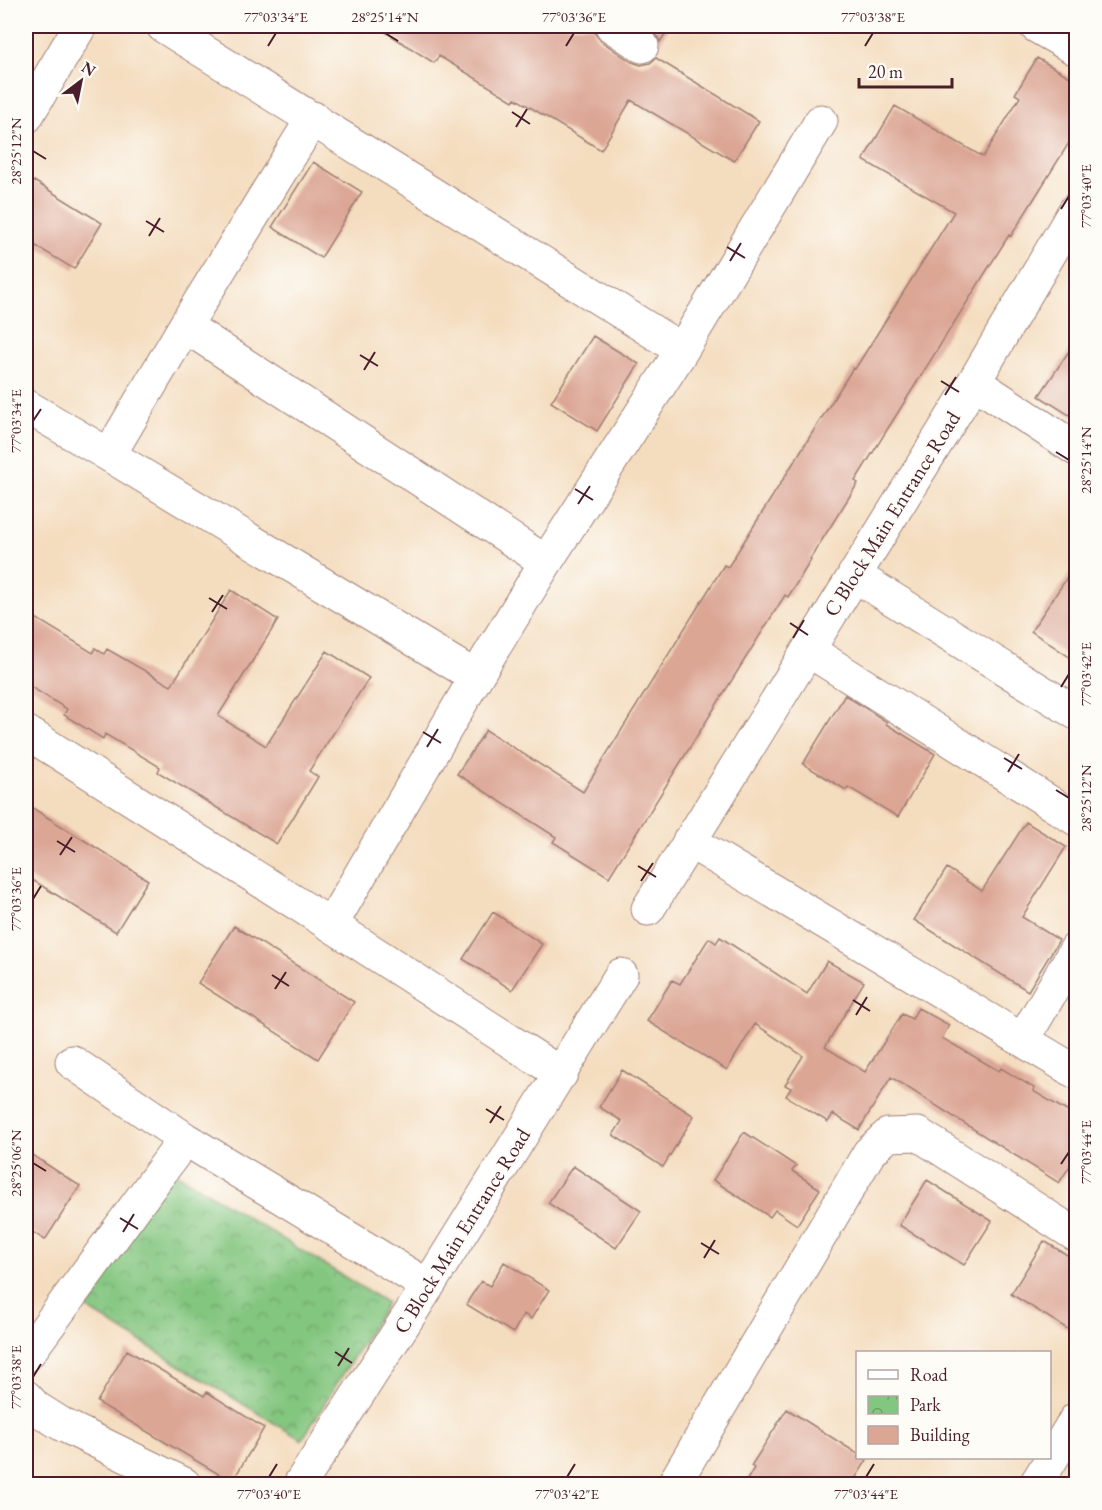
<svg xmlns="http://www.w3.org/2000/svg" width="1102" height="1510" viewBox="0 0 1102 1510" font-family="'EB Garamond',serif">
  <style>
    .park { fill: url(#park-crowns); stroke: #667255; stroke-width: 1.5 }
    .building { fill: #dca694 }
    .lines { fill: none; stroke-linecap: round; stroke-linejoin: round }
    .minor-casing { stroke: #9f7e75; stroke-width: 35 }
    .minor { stroke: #fff; stroke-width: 33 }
    .ticks { fill: none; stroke: #4a1f2b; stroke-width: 2 }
    .labels { text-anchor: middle; stroke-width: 4.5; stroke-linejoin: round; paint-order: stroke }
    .street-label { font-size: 21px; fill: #4a1f2b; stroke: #fdfcf7 }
    .neatline { fill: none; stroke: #4a1f2b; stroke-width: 2 }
    .ticks-label { font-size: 15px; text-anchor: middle; fill: #4a1f2b }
  </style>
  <defs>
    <pattern id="park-crowns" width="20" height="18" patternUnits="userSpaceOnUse" patternTransform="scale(1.5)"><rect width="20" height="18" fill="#83c67f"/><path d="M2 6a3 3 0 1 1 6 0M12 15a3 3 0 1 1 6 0" fill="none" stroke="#6da068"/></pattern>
  </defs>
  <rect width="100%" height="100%" fill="#fdfcf7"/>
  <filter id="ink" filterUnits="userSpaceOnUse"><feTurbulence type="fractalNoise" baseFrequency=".0167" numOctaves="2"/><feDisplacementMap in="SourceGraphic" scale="12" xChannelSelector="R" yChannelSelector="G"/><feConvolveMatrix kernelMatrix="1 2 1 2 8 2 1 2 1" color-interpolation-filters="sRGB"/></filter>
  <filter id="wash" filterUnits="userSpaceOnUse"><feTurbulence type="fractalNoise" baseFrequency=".008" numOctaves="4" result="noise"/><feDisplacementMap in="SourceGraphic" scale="24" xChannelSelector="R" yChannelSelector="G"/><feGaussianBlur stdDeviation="1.35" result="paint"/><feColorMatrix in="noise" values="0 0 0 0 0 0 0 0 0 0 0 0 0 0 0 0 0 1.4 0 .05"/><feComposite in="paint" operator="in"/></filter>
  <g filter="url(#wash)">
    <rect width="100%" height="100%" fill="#f4ddbf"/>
    <path class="park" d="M169,1169L387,1303L302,1440L81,1305Z"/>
    <g id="blocks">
      <path class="building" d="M376,26H593L596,35L601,41L632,62L641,65L650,63L656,58L759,121L734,161L631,100L601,150L515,98L513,101L439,56L434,63Z
        M645,26H670L660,42L658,37L653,31Z
        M1037,58L1077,81V130L1011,236L1009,235L855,481L858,483L810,559L811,560L788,597L785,595L609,877L553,842L556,837L457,774L486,730L583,792L724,565L728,567L853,368L855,369L954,212L863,160L895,106L983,157L1020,97L1015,94Z
        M313,162L362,192L321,258L272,227Z
        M34,181L102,223L74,269L26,240V195Z
        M593,336L639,364L597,431L551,402Z
        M1077,339V420L1039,396Z
        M1077,563V662L1031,631Z
        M231,590L278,620L218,716L266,746L327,651L369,678L309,771L318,777L277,844L158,772L160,767L105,734L103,739L64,715L67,709L26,684V612L93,653L95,648L104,654L107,649L171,686Z
        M845,695L887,722L886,724L935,754L898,817L848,787L846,790L803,764Z
        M26,804L148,880L116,932L26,876Z
        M1026,822L1066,847L1022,917L1059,940L1028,991L914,920L947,868L982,891Z
        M493,912L542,944L512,990L463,959Z
        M234,926L354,1002L318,1059L198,983Z
        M720,937L807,994L827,961L864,982L825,1047L865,1072L902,1014L912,1019L918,1008L949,1025L942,1038L999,1071L1001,1068L1034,1088L1033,1091L1077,1117V1155L1059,1183L891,1077L859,1130L833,1114L828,1122L786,1096L791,1088L785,1085L803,1056L755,1024L727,1070L647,1021L672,980L680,984L709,938L716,943Z
        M622,1070L694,1116L663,1167L613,1135L622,1121L599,1107Z
        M744,1132L796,1166L792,1171L820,1189L797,1225L775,1210L770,1217L713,1180Z
        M26,1151L80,1186L45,1240L26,1228Z
        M573,1166L641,1211L616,1248L548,1203Z
        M927,1180L992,1221L964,1265L899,1225Z
        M1044,1241L1077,1261V1335L1011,1294Z
        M504,1262L549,1290L531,1319L524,1314L513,1333L466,1304L481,1281L490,1286Z
        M127,1350L204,1396L207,1392L264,1428L232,1482L97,1402Z
        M787,1409L858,1454V1458H862L867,1460L851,1485H744L754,1468L751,1466Z"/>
    </g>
  </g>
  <g filter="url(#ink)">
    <use href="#blocks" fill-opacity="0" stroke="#9f7e75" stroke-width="1.5"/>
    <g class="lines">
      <defs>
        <path id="minor" d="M163,26L682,350
          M612,26L642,46
          M1036,26L1076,49
          M26,117L80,26
          M185,326L546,562
          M974,382L1076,449
          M26,406L109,455L476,677
          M109,455L185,326L313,118
          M854,575L1076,713
          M808,650L1076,819
          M26,732L331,925L561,1074
          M689,841L1076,1072
          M648,909L974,382L1076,209
          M331,925L476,677L546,562L682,350L821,121
          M1023,1040L1076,949
          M72,1062L185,1139L428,1286
          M26,1356L185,1139
          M26,1397L36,1408L63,1425L184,1484
          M300,1484L428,1286L621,975
          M674,1484L869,1153L888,1135L918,1134L1076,1235
          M1036,1484L1076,1419"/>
      </defs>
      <use href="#minor" class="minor-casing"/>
      <use href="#minor" class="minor"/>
    </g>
  </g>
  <path class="ticks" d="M385,33L398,41M268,46L276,33M566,46L574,33M865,46L873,33M512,112L530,124M516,127L527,109M33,151L46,159M1061,209L1069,196M146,221L164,232M149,236L160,218M727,247L745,258M730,261L741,243M360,355L378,366M364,370L375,352M941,381L959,392M945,395L956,377M33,421L41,409M1056,452L1069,460M575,489L593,500M578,504L590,486M209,598L227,609M212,612L223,595M790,623L808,635M793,638L804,620M1061,687L1069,674M423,732L441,743M427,747L438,729M1004,758L1022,769M1008,772L1019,754M1056,790L1069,798M57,841L75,852M60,855L72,837M638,866L656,877M641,881L653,863M33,899L41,886M272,975L289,986M275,989L286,972M853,1000L870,1011M856,1015L867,997M486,1109L504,1120M490,1123L501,1106M33,1163L46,1171M1061,1164L1069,1152M120,1218L138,1229M123,1232L134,1214M701,1243L719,1254M704,1258L715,1240M335,1352L352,1363M338,1366L349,1348M33,1377L41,1364M269,1477L277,1464M567,1477L575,1464M866,1477L874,1464"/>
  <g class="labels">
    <g class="street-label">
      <text transform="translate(892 514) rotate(-58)" y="7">C Block Main Entrance Road</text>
      <text transform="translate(462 1231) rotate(-58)" y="7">C Block Main Entrance Road</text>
    </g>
  </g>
  <rect width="1102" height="1510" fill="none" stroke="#fdfcf7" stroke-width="66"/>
  <rect x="856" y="1351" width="195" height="108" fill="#fdfcf7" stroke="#b5a4a5" stroke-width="1.5"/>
  <rect x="868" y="1370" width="30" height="9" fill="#ffffff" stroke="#b5a4a5" stroke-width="1.5"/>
  <text x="910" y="1381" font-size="18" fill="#4a1f2b">Road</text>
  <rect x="868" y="1396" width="30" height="18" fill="url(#park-crowns)" stroke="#b5a4a5" stroke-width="1.5"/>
  <text x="910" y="1411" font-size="18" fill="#4a1f2b">Park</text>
  <rect x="868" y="1426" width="30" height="18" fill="#dca694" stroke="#b5a4a5" stroke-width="1.5"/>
  <text x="910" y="1441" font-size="18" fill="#4a1f2b">Building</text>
  <g transform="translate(81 81) rotate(32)" stroke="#fdfcf7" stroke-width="4.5" paint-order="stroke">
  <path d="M0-4.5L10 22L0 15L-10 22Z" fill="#4a1f2b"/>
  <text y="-9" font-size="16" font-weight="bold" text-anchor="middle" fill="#4a1f2b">N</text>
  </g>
  <path d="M859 78v9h93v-9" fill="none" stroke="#4a1f2b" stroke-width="3"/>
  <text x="868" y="78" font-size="18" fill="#4a1f2b" stroke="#fdfcf7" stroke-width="4.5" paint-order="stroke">20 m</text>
  <rect x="33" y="33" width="1036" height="1444" class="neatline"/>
  <g class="ticks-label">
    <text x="276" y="22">77°03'34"E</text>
    <text x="385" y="22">28°25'14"N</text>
    <text x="574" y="22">77°03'36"E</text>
    <text x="873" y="22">77°03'38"E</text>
    <text transform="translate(16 151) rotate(-90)" y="5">28°25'12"N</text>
    <text transform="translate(1086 196) rotate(-90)" y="5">77°03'40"E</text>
    <text transform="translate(16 421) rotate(-90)" y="5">77°03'34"E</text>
    <text transform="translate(1086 460) rotate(-90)" y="5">28°25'14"N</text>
    <text transform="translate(1086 674) rotate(-90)" y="5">77°03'42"E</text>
    <text transform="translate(1086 798) rotate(-90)" y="5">28°25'12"N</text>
    <text transform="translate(16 899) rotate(-90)" y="5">77°03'36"E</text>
    <text transform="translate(1086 1152) rotate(-90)" y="5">77°03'44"E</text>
    <text transform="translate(16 1163) rotate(-90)" y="5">28°25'06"N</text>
    <text transform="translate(16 1377) rotate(-90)" y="5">77°03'38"E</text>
    <text x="269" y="1499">77°03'40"E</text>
    <text x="567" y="1499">77°03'42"E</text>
    <text x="866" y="1499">77°03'44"E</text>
  </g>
</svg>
